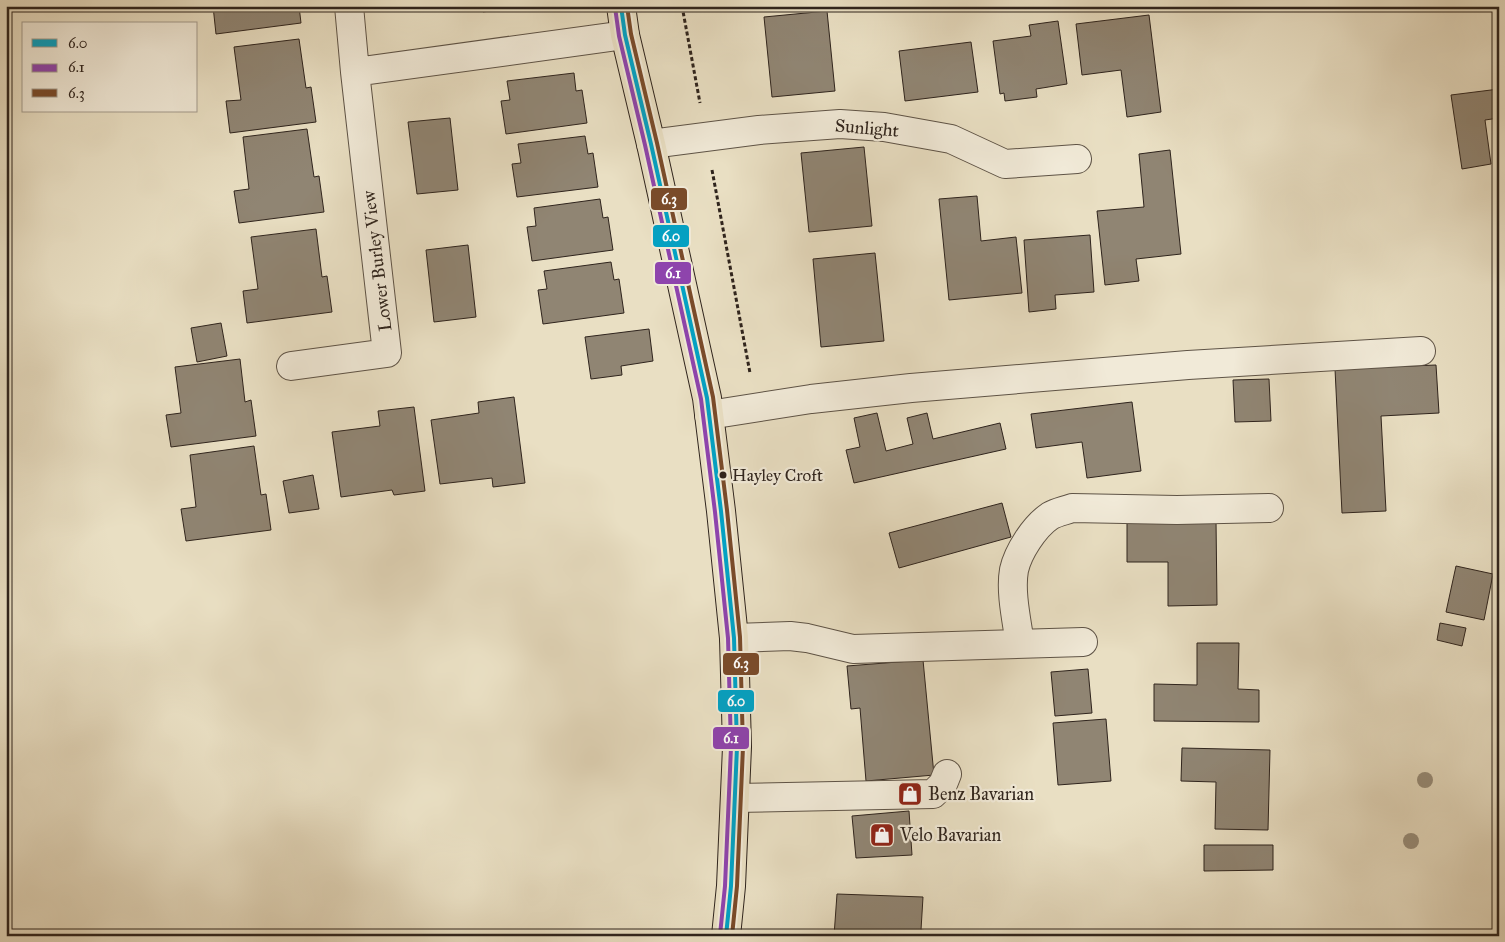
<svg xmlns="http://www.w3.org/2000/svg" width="1505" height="942" viewBox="0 0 1505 942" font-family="'IM FELL Great Primer',serif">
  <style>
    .building { fill: #908573; stroke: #2f241d }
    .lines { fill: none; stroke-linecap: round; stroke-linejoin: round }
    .minor-casing { stroke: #5e5346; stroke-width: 30 }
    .highway-casing { stroke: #2f241d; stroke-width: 30 }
    .path { stroke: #2f241d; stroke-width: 3; stroke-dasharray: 4 2.5; stroke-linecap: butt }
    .minor { stroke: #f1ead8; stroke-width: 28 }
    .highway { stroke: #e9dfc3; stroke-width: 28 }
    .bus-1-casing { stroke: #f1ead8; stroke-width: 8 }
    .bus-2-casing { stroke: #f1ead8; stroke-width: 8 }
    .bus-3-casing { stroke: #f1ead8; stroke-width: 8 }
    .bus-1 { stroke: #02a2c5; stroke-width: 4 }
    .bus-2 { stroke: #8e44ad; stroke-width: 4 }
    .bus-3 { stroke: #7a4b2a; stroke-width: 4 }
    .tree { fill: #988e7b }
    .bus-dot { fill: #2f241d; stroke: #f1ead8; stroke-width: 2 }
    .labels { text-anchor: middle; stroke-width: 4.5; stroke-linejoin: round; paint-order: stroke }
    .bus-label { font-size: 17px; fill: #2f241d; stroke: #f1ead8; text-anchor: start }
    .street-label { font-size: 18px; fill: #2f241d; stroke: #f1ead8 }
    .poi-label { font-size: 18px; fill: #2f241d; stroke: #f1ead8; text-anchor: start }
    .line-badge { stroke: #f1ead8; stroke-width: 2 }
    .badge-label { font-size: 14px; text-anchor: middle; font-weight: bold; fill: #fff }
  </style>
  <rect width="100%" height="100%" fill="#e9dfc3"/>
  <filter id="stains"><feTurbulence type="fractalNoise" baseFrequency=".004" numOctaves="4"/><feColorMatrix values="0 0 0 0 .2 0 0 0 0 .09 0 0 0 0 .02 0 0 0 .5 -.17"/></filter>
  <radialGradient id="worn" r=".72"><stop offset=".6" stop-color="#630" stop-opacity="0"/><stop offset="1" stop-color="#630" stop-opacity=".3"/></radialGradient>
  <path class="building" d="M213,6H299L301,23L216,34Z
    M483,6H525L483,12Z
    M827,11L835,91L772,97L764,17Z
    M1149,15L1161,112L1127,117L1121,70L1082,75L1076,24Z
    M1058,21L1067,84L1036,89L1037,97L1005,101L1004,93L1000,94L993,41L1031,36L1029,25Z
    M299,39L306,88L311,87L316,122L230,133L226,101L241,100L234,47Z
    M971,42L978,92L905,101L899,51Z
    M574,73L576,91L582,90L587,123L506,134L501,101L510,100L507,81Z
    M1499,89V118L1485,120L1491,164L1462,169L1451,95Z
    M450,118L458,190L417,194L408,122Z
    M307,129L314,177L319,176L324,212L239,223L234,191L249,189L243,137Z
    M585,136L588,154L593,153L598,187L517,197L512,164L521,163L518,144Z
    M864,147L872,226L809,232L801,153Z
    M1170,150L1181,254L1136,259L1139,281L1105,285L1097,211L1144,207L1139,154Z
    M977,196L981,241L1016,237L1022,293L949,300L939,199Z
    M600,199L603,218L608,217L613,250L532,261L527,227L536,226L534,208Z
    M316,229L322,277L327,276L332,312L247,323L243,291L258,289L251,237Z
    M1090,235L1094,292L1055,295L1056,309L1029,312L1024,240Z
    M468,245L476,317L434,322L426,250Z
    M875,253L884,341L821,347L813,259Z
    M611,262L614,280L619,279L624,313L543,324L538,290L547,289L544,271Z
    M221,323L227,356L197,362L191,328Z
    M649,329L653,361L621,366L622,375L591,379L585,337Z
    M240,359L245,402L251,400L256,436L171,447L166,415L181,413L175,367Z
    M1436,365L1439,413L1381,416L1386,511L1342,513L1335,369Z
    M1269,379L1271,421L1235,422L1233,380Z
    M514,397L525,483L493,487L492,478L440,484L431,420L479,413L478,402Z
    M1132,402L1141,471L1087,478L1082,442L1036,448L1031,414Z
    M414,407L425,491L394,495L392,490L341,497L332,432L380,426L378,411Z
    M877,413L886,451L913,444L907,418L927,413L933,439L1000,423L1006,449L854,483L846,450L860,447L854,418Z
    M254,446L261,495L266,494L271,530L186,541L181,509L196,507L190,455Z
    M313,475L319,509L289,513L283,481Z
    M1002,503L1011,537L899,568L889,533Z
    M1216,520L1217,605L1168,606V562H1127V521Z
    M1456,566L1493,574L1484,620L1446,612Z
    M1440,623L1466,628L1462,646L1437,640Z
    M1197,643H1239L1238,689L1259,690V722L1154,721V684L1197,685Z
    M923,660L934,775L866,781L860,708L851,709L847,666Z
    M1088,669L1092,713L1055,716L1051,672Z
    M1106,719L1111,781L1058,785L1053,723Z
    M1182,748L1270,750L1268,830L1215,829L1216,782L1181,781Z
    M909,811L912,855L856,858L852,816Z
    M1204,845H1273V870L1204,871Z
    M837,894L923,897L921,930L935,932V936H834Z"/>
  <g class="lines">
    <defs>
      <path id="minor" d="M355,72L625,35
        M651,144L759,130L840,124L884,127L951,139L1005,164L1077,159
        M291,366L387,353L355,72L349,6
        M709,415L811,399L911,388L1188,365L1421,351
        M734,638L790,636L807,638L853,649L1083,642
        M1020,644C1017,622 1010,592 1014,570C1018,552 1034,527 1050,516C1057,512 1064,511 1072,508L1177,510L1269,508
        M735,798L933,794L943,784L947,774"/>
      <path id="highway" d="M621,6L625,35L651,144L707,398L721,511L734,638L737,747L731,886L726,936"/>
    </defs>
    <use href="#minor" class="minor-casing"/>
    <use href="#highway" class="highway-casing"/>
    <path class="path" d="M682,6L700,103
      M712,170L750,373"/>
    <use href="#minor" class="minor"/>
    <use href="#highway" class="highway"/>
    <defs>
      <path id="bus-1" d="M621,6L625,35L651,144L707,398L721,511L734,638L737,747L731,886L726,936"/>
      <path id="bus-2" d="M615,7L619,36L645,145L701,399L715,512L728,638L731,747L725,886L720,935"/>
      <path id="bus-3" d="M627,6L631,34L657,143L713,397L727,510L740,637L743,747L737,886L732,936"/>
    </defs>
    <use href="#bus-1" class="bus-1-casing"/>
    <use href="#bus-2" class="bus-2-casing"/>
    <use href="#bus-3" class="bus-3-casing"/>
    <use href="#bus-1" class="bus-1"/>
    <use href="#bus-2" class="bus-2"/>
    <use href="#bus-3" class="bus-3"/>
  </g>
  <g class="tree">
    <circle cx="1425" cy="780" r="8"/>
    <circle cx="1411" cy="841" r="8"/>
  </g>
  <defs>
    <symbol id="shop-square" viewBox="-11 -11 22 22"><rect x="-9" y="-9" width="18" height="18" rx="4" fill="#8f2418" stroke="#f1ead8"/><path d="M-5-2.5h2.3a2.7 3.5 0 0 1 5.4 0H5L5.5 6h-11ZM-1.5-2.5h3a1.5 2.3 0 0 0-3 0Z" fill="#fff"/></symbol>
  </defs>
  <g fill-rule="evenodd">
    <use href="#shop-square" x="896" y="780" width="28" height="28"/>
    <use href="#shop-square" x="868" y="821" width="28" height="28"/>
  </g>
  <circle class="bus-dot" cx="723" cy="475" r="4.5"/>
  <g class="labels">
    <g class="bus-label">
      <text x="732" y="481">Hayley Croft</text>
    </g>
    <g class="street-label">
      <text transform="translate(867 128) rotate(5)" y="6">Sunlight</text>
      <text transform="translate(377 261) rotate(-97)" y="6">Lower Burley View</text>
    </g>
    <g class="poi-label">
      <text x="928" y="800">Benz Bavarian</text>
      <text x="900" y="841">Velo Bavarian</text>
    </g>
  </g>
  <g class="line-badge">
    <rect x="650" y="187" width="38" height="24" rx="5" fill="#7a4b2a"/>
    <rect x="652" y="224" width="38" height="24" rx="5" fill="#02a2c5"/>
    <rect x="654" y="261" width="38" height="24" rx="5" fill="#8e44ad"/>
    <rect x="722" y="652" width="38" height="24" rx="5" fill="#7a4b2a"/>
    <rect x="717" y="689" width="38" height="24" rx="5" fill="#02a2c5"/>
    <rect x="712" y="726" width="38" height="24" rx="5" fill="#8e44ad"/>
  </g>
  <g class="badge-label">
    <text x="669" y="204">6.3</text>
    <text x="671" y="241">6.0</text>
    <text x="673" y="278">6.1</text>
    <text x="741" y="668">6.3</text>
    <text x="736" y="706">6.0</text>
    <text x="731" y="743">6.1</text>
  </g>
  <rect width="1505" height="942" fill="none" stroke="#e9dfc3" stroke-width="25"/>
  <rect x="8" y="8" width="1490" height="927" fill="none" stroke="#2f241d" stroke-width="2.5"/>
  <rect x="12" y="12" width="1480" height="917" fill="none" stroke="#2f241d"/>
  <rect x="22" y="22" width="175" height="90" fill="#f1ead8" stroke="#a39b8d"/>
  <rect x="32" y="39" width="25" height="8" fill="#02a2c5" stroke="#a39b8d"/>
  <text x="68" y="48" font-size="15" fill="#2f241d">6.0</text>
  <rect x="32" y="64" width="25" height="8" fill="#8e44ad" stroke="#a39b8d"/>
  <text x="68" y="72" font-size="15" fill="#2f241d">6.1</text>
  <rect x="32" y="89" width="25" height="8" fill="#7a4b2a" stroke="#a39b8d"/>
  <text x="68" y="98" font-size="15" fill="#2f241d">6.3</text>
  <rect width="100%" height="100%" filter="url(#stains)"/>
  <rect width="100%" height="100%" fill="url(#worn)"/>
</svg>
